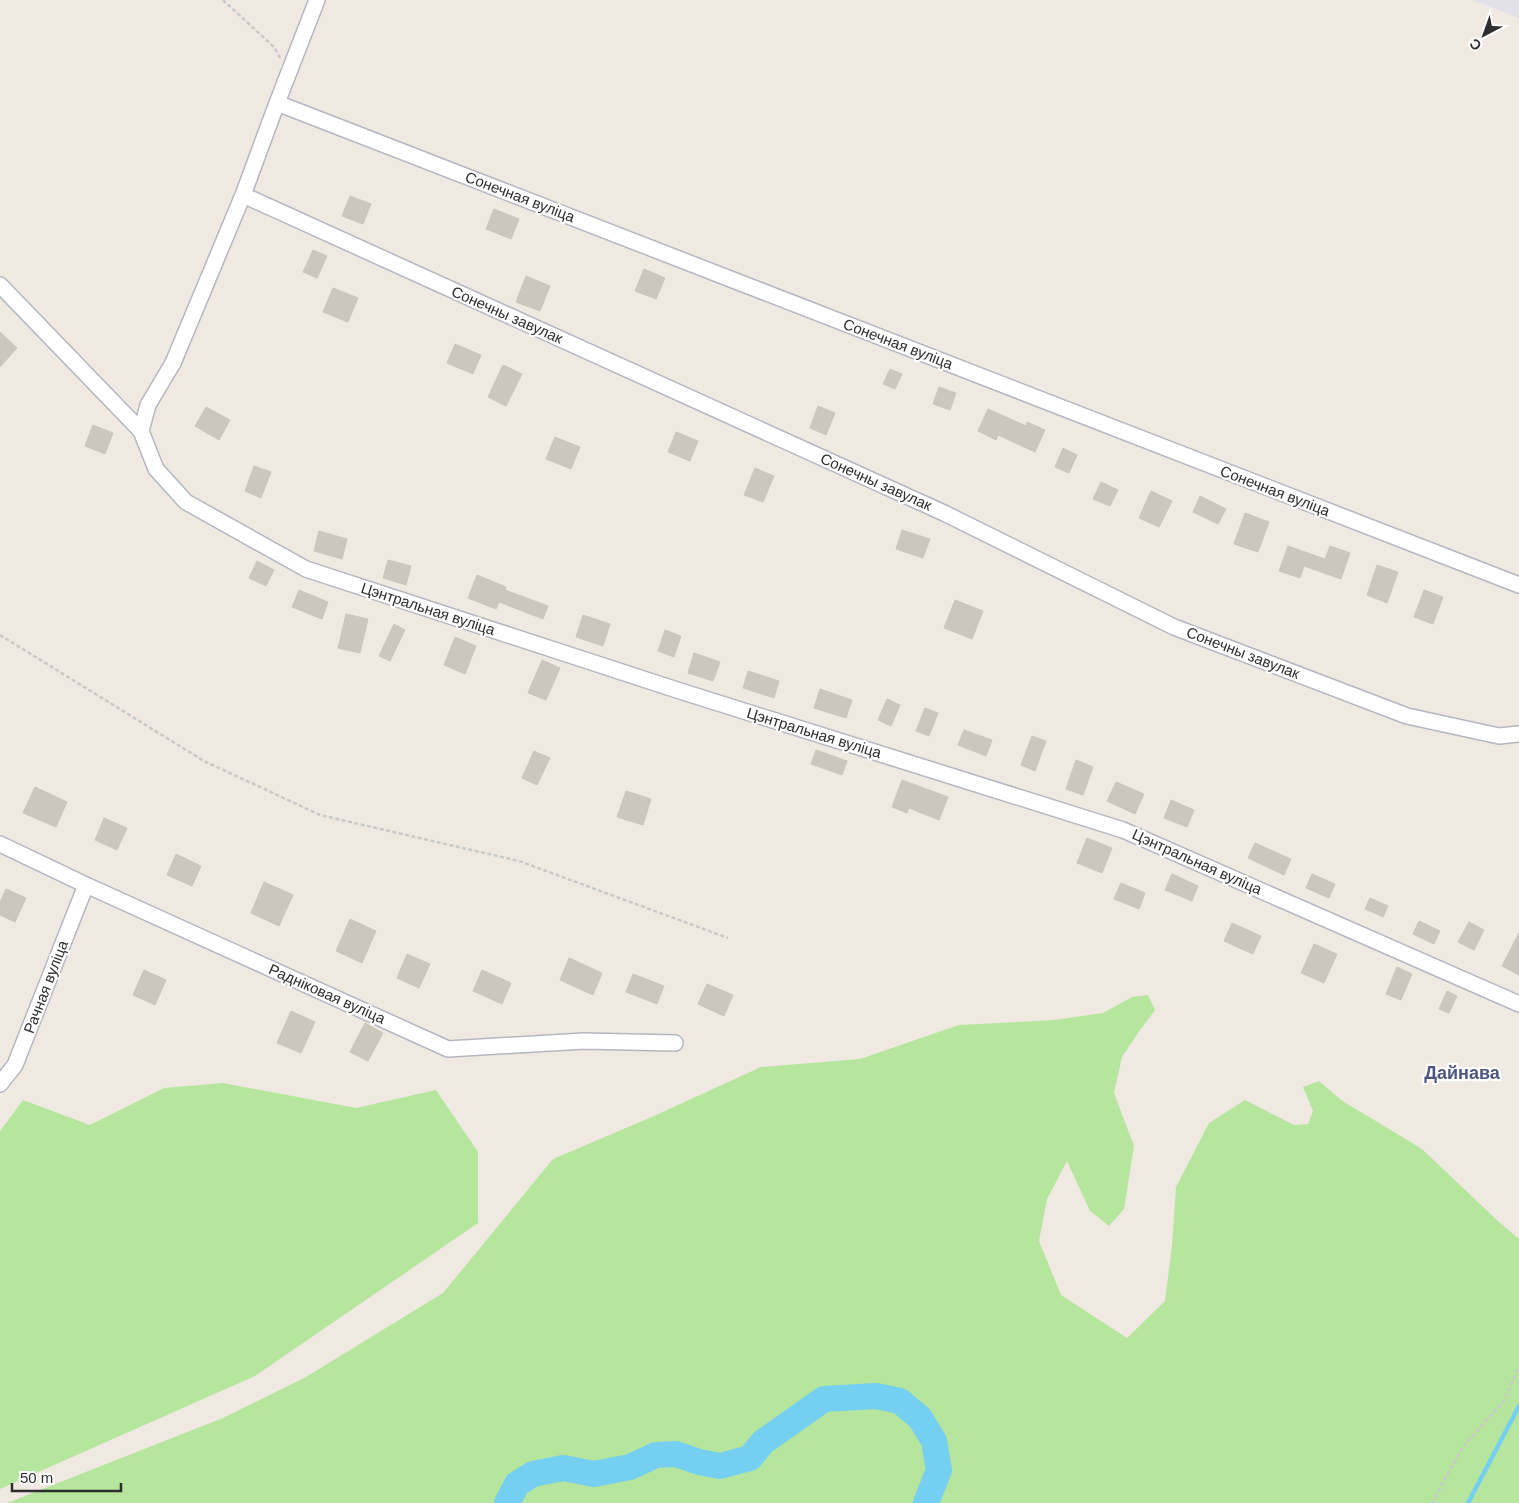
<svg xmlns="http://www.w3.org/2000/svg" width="1519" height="1503" viewBox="0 0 1519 1503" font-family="Arial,sans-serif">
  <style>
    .industrial { fill: #e3e1e8 }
    .green { fill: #b6e59e }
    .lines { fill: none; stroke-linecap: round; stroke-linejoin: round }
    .stream { stroke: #75cff0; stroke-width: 4.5 }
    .river { stroke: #75cff0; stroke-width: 26 }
    .building { fill: #cbc7bf; stroke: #cbc5ba }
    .minor-casing { stroke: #b4b7c1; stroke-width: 18 }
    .path { stroke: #c9c9c9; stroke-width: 2.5; stroke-dasharray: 4 2.5; stroke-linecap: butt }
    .minor { stroke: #fff; stroke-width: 15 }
    .labels { text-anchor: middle; stroke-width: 4.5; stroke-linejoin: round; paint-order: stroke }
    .street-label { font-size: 15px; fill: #2e2e2e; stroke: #fff }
    .quarter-label { font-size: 18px; font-weight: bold; fill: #4d5680; stroke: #fff }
  </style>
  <rect width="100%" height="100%" fill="#efe9e1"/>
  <path class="industrial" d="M1472,0H1519V18Z"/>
  <path class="green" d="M1148,995L1155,1010L1138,1033L1122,1057L1114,1093L1134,1146L1124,1209L1109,1226L1090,1211L1067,1161L1047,1199L1039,1241L1061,1295L1127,1338L1165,1301L1172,1246L1176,1187L1209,1123L1245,1100L1294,1125L1308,1124L1313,1111L1303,1087L1319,1081L1341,1100L1422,1149L1499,1222L1519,1239V1503H7L223,1418L306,1377L443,1293L553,1159L654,1116L761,1067L860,1059L959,1025L1054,1020L1103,1013L1132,997Z
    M223,1083L356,1108L436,1090L478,1152V1223L255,1376L0,1489V1131L23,1100L90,1125L164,1088Z"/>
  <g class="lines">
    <path class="stream" d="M1468,1503L1519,1406"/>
    <path class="river" d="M507,1503L517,1484L533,1474L563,1468L594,1474L630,1467L656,1455L676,1454L699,1462L720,1466L750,1458L763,1442L824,1399L876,1396L900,1401L920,1418L934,1441L939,1470L926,1503"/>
  </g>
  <path class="building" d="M350,196L371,204L363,224L342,216Z
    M494,209L519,219L511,239L486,229Z
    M313,250L327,256L317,278L303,272Z
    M644,269L665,278L656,299L635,291Z
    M526,276L550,286L540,311L516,302Z
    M333,288L358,298L348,322L323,312Z
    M0,332L17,348L0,367Z
    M455,344L481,355L473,374L447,363Z
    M503,365L522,374L506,406L488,397Z
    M890,369L902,374L895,389L883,384Z
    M939,387L956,393L950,410L933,404Z
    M818,406L835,413L826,435L810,428Z
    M206,407L230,420L219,440L195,426Z
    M988,409L1026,426L1027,422L1045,430L1035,452L998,435L996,440L978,431Z
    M93,425L113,433L105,454L85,446Z
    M676,432L698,441L690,461L668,452Z
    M555,437L580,447L571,469L546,459Z
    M1063,448L1077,455L1069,473L1055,467Z
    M254,466L271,472L261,498L245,491Z
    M755,468L774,476L763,502L744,495Z
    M1101,482L1118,490L1110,506L1093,499Z
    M1151,491L1172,501L1159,527L1139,518Z
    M1200,496L1226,509L1218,524L1193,512Z
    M1245,513L1269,522L1258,552L1234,544Z
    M902,530L930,539L923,558L896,549Z
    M319,531L347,539L342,559L314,551Z
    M1288,546L1325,559L1330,546L1350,553L1341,579L1304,566L1300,578L1279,571Z
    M388,560L411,566L406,585L383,578Z
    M257,561L274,570L266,586L249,578Z
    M1377,565L1398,572L1387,603L1367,595Z
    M477,575L506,587L505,590L548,606L543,619L499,602L496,609L468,598Z
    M299,590L328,602L322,619L292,607Z
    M1424,590L1443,597L1433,624L1414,617Z
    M955,600L983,611L972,639L944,628Z
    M346,614L368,619L360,653L338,648Z
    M583,615L610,624L603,646L576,637Z
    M394,624L405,630L390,661L379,656Z
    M665,630L681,636L674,657L658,651Z
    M455,637L476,646L465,674L444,665Z
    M694,653L720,662L713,681L688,673Z
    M542,660L560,668L546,700L528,693Z
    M748,671L779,681L774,698L743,688Z
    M820,689L852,700L846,718L814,708Z
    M887,699L900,705L891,726L878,720Z
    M925,708L938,713L929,736L916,731Z
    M964,730L992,740L986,756L958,745Z
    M1032,736L1046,741L1035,771L1021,765Z
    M816,750L847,761L842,775L811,764Z
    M534,751L550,758L537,785L522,778Z
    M1076,760L1093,767L1083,795L1066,789Z
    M902,780L948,797L939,820L909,808L907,813L892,807Z
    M1116,782L1144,794L1135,814L1107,801Z
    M35,787L67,802L56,827L23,813Z
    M626,791L651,799L643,825L617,817Z
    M1171,800L1194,810L1187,827L1164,818Z
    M104,818L127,828L117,850L95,840Z
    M1087,838L1112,848L1102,873L1077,863Z
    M1255,843L1291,859L1284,875L1248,858Z
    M176,854L201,866L192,886L167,875Z
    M1172,874L1198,886L1192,901L1165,890Z
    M1312,874L1335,884L1329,898L1306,888Z
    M264,882L293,895L279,926L251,913Z
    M1121,883L1145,893L1139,909L1114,899Z
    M6,889L26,898L15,922L0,915V902Z
    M1370,898L1388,906L1383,917L1365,909Z
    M350,919L376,931L362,963L336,951Z
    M1419,921L1440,931L1434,944L1413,934Z
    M1469,922L1484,930L1474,950L1458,942Z
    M1232,923L1261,936L1253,954L1224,941Z
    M1519,933V975L1502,966Z
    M1314,944L1337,954L1324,983L1301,973Z
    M407,954L430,964L419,988L397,978Z
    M569,958L602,973L593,995L560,980Z
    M1397,967L1412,974L1401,1000L1386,994Z
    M144,970L166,980L155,1005L133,995Z
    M482,970L511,983L502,1004L473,991Z
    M633,974L664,986L657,1004L626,992Z
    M707,984L733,995L724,1016L698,1004Z
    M1447,991L1457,996L1449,1013L1439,1009Z
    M291,1011L315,1022L301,1053L277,1043Z
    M365,1023L383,1033L368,1061L350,1052Z"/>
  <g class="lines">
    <defs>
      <path id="minor" d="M277,103L1519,585
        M243,195L944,513L1174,627L1407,716L1499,736L1519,734
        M0,285L141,431L156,469L186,502L306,569L677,690L1123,830L1519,1004
        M141,431L148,405L173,363L243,195L277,103L317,0
        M0,844L86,885L448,1049L584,1041L675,1043
        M0,1084L15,1065L86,885"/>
    </defs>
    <use href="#minor" class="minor-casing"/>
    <path class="path" d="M223,0L274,47L280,58
      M0,635L204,761L320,815L519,861L728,938
      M1432,1503L1462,1448L1504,1401L1519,1367"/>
    <use href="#minor" class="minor"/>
  </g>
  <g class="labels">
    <g class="street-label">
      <text transform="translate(520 197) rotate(21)" y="5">Сонечная вуліца</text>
      <text transform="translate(507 315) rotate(24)" y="5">Сонечны завулак</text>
      <text transform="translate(898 344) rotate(21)" y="5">Сонечная вуліца</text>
      <text transform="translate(876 482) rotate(24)" y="5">Сонечны завулак</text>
      <text transform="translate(1275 491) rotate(21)" y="5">Сонечная вуліца</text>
      <text transform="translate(428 609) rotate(18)" y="5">Цэнтральная вуліца</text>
      <text transform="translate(1243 653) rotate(21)" y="5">Сонечны завулак</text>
      <text transform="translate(814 733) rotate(17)" y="5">Цэнтральная вуліца</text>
      <text transform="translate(1197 862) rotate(24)" y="5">Цэнтральная вуліца</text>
      <text transform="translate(46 987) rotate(-69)" y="5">Рачная вуліца</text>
      <text transform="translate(327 994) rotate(24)" y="5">Радніковая вуліца</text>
    </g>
    <g class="quarter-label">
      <text x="1462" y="1079">Дайнава</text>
    </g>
  </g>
  <g transform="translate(1484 35) rotate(221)" stroke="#ffffff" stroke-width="4" paint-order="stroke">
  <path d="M0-4L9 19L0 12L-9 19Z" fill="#2e2e2e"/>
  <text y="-8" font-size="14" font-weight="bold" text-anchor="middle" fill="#2e2e2e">С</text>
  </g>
  <path d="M12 1483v8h109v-8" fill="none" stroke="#2e2e2e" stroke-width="2.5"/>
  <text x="20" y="1483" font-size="15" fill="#2e2e2e" stroke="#ffffff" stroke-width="4" paint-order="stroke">50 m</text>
</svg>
